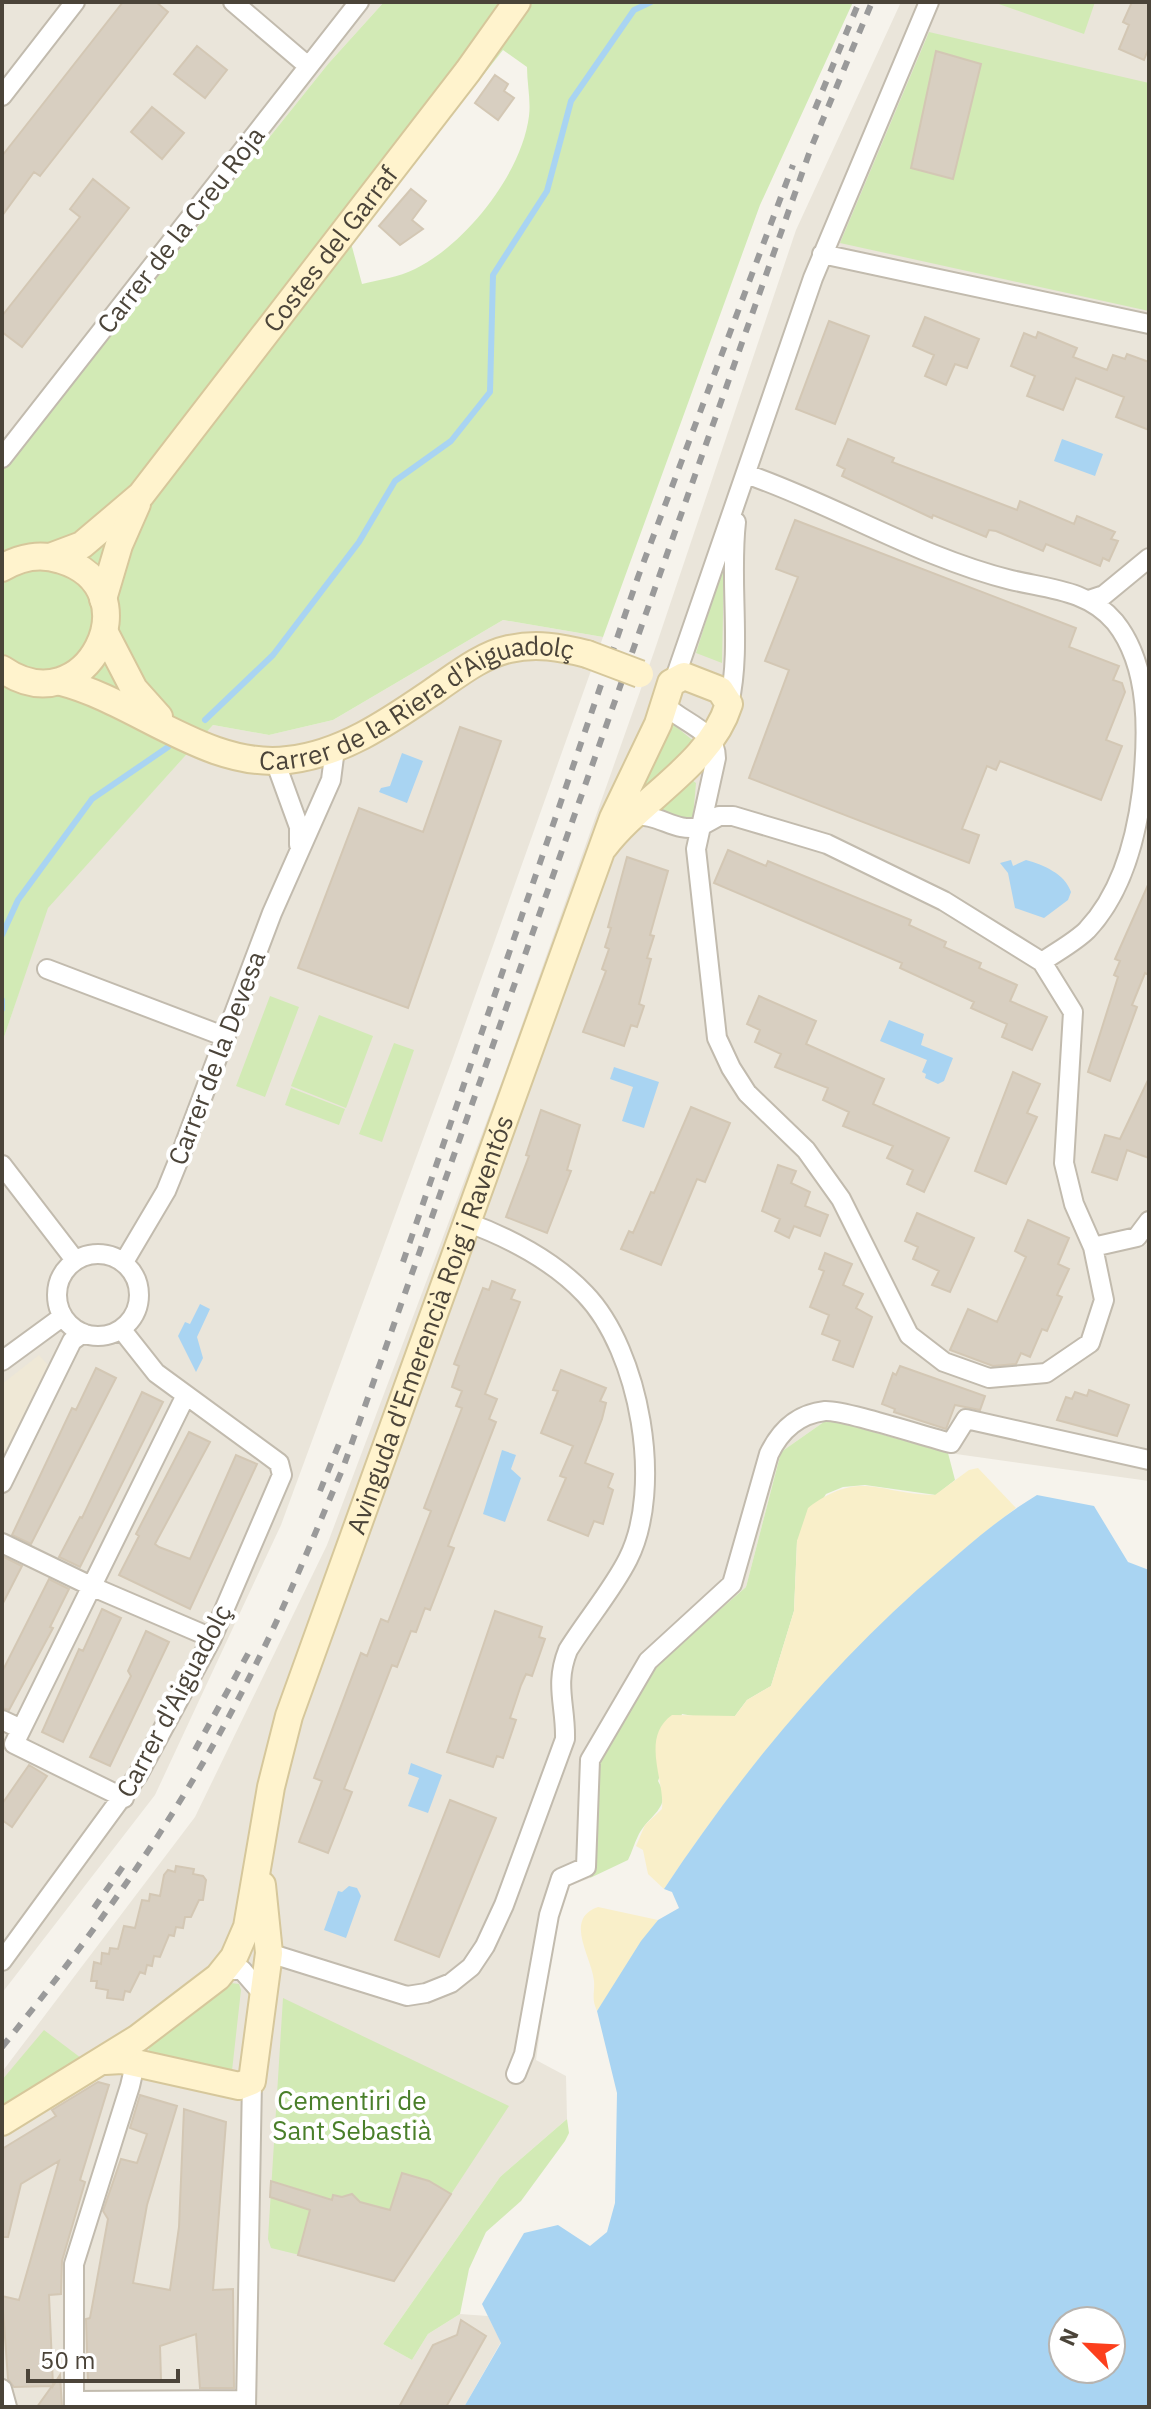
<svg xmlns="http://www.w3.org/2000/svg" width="1151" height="2409" viewBox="0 0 1151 2409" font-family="'IBM Plex Sans',sans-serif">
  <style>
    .residential { fill: #eae5da }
    .education { fill: #efe8d6 }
    .green { fill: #d2eab5; fill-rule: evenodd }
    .sand { fill: #f9efc9 }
    .water { fill: #a9d4f2; fill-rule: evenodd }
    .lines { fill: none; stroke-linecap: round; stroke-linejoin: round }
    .stream { stroke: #a9d4f2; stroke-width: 6 }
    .building { fill: #d8cfc1; stroke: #d3c7b4; stroke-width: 2 }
    .street-casing { stroke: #c2bbae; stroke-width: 22 }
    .secondary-casing { stroke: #d6c79b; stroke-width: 30 }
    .street { stroke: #fff; stroke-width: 18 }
    .secondary { stroke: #fff3cd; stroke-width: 26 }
    .rail { stroke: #9a9a9a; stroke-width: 6; stroke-dasharray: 10 10; stroke-linecap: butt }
    .secondary-bridge-casing { stroke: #d6c79b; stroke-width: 30; stroke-linecap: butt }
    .secondary-bridge { stroke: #fff3cd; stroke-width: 26 }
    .labels { text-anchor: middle; stroke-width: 8; stroke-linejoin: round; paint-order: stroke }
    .street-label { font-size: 26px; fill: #4b4439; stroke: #fff }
    .park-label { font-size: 26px; fill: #4a7f2a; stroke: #fff }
  </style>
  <rect width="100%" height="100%" fill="#f6f3ec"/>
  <path class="residential" d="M2,2H384L328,64L2,471Z
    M901,2H1149V1481L949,1453L828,1419L781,1452L746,1587L654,1667L596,1760L590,1878L567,1887L551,1949L536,2060L566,2076L567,2119L500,2177L383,2344L412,2360L428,2334L460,2314L488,2316L501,2342L464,2407H2V2072L195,1817L327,1545L503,1078L654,652L796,230Z
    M503,620L603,637L454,1055L281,1525L155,1795L2,1993V1043L47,908L213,725L269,735L333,720Z"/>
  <path class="education" d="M39,1355L48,1365L2,1459V1384Z"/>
  <path class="green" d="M384,2H853L760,205L603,637L503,620L333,720L269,735L213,725L48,908L2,1043V471L328,64ZM503,50L527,67C527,84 531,100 529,116C522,173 466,244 415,269C399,277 379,280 362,284L351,243Z
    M993,2H1095L1084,34Z
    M929,32L1149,83V311L840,243Z
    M724,564L722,663L696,653Z
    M674,725L696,743L648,785L645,784L670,726Z
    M692,780L696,783L693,817L684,820L661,810Z
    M270,996L299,1007L265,1097L236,1086Z
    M319,1015L373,1036L346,1108L291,1086Z
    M394,1043L414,1050L382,1142L359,1134Z
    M291,1088L345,1109L339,1125L285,1105Z
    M828,1419L948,1453L955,1480L936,1495L865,1485L843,1487L826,1494L797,1541L794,1611L771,1686L747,1700L735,1716L704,1718L682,1714L658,1781C674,1808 648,1815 638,1836C634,1844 632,1852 628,1860L590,1878L596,1760L654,1667L746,1587L781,1452Z
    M231,1983L239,1984L241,1990L232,2071L225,2076L148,2053L150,2045Z
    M283,1998L509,2106L394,2281L376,2207L358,2202L352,2194L344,2198L333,2195L316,2259L271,2248L268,2239Z
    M44,2030L81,2058L2,2108V2080Z
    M567,2119L569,2133L565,2141L521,2201L486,2232L469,2269L460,2314L428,2334L412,2360L383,2344L500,2177Z"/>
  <path class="sand" d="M978,1468L1016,1508C876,1615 762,1742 664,1889L648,1874L643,1850L636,1846L645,1825L662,1809C665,1779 640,1738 672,1715L735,1716L747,1700L771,1686L794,1611L797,1541L808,1508C861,1468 880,1495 935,1495L969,1470Z
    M598,1907L658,1920L597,2011C591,1998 595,1993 594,1981C592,1957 563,1919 598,1907Z"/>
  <path class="water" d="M1062,439L1103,454L1095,476L1054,461Z
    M402,753L423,761L407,803L379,792L381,788L390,786Z
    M1011,860L1013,866L1026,860C1044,865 1065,874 1071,892L1068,900L1044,918L1015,908L1008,873L1000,863Z
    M889,1020L924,1034L921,1045L953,1058L944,1081L938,1084L925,1078L926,1074L922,1072L927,1060L880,1041Z
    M614,1067L659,1082L644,1128L622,1121L633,1087L610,1079Z
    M200,1304L210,1309L197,1337L203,1358L196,1372L178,1336L185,1322L190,1324Z
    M502,1450L516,1455L511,1469L521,1478L505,1522L483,1514Z
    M1037,1495L1094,1506L1128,1562L1149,1570V2407H464L501,2343L482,2304L524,2233L558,2225L590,2246L607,2232L615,2203L617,2093L597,2011L641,1941L658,1920L679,1908L672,1892L664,1889C743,1770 833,1661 941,1569C972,1542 1002,1516 1037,1495ZM1063,2321H1111V2369H1063Z
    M411,1763L442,1775L428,1813L408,1806L419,1778L408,1774Z
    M349,1886L357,1888L361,1896L346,1938L324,1930L338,1891L342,1892Z"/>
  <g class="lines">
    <path class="stream" d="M205,720L273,655L359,542L395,481L451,441L490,392L493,275L547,191L571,101L634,10L651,2
      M2,935L18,900L92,799L168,747
      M2,1000V1009"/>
  </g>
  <path class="building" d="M123,2H156L168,12L40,176L34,172L2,216V156Z
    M1132,2H1149V47L1144,60L1119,49L1129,25L1123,22Z
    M197,46L227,70L205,98L174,74Z
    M936,51L981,64L953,179L911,168Z
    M495,75L508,84L504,91L514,98L498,120L475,103Z
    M152,107L184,133L162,159L131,132Z
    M93,179L129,208L22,347L2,332V316L80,217L70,209Z
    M411,189L426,201L412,220L423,229L400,245L379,226Z
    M925,317L979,339L967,368L955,364L946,385L925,376L934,355L913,346Z
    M829,321L869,336L835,424L796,409Z
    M1038,332L1077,348L1073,357L1107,370L1113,355L1125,359L1127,354L1149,362V430L1116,417L1124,397L1076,378L1063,410L1027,396L1035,376L1011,366L1024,333L1036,338Z
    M848,439L894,458L892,462L1017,510L1020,501L1074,524L1077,516L1115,532L1111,539L1118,541L1109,561L1103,558L1100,566L1046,544L1043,551L996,531L989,530L986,537L933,515L932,518L842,476L845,469L837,465Z
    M795,520L1076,628L1069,647L1119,666L1113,680L1122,683L1125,692L1106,740L1122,746L1101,800L1000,761L996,770L987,766L962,829L979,835L969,863L749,778L789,670L765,661L798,577L776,569Z
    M460,727L501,741L408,1008L298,968L359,808L423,832Z
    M728,850L766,866L768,861L911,920L909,925L946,942L944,947L981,963L979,968L1017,985L1010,1001L1047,1017L1032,1050L1002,1037L1007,1024L971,1008L974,1002L900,968L902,963L714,883Z
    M627,857L668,871L650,935L654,936L647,958L651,959L639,1004L644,1006L637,1027L631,1025L624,1046L583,1032L606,971L602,969L609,949L605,947L611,928L608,927Z
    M1148,885L1149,975L1145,973L1132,1005L1137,1007L1110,1081L1088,1072L1118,977L1114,975L1120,961L1115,959Z
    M759,996L816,1021L806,1044L884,1079L873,1104L949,1138L924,1192L907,1184L913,1170L887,1158L893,1146L843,1126L849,1112L823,1100L828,1088L775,1067L781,1054L755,1042L760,1030L747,1024Z
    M1013,1072L1040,1084L1027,1113L1037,1117L1006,1184L975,1171Z
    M1149,1078V1158L1127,1150L1117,1180L1092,1172L1105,1135L1120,1139Z
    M691,1107L730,1123L705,1182L697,1179L661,1265L621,1249L629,1231L633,1233L651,1192L654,1193Z
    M541,1110L580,1125L567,1170L571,1171L547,1233L506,1217L529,1156L526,1155Z
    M778,1165L796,1171L791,1183L810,1192L805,1206L828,1215L820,1236L794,1226L789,1238L775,1231L780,1219L762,1211Z
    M917,1213L974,1238L950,1292L932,1285L939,1271L913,1259L918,1247L905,1241Z
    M1028,1220L1069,1238L1058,1264L1069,1269L1057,1295L1062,1297L1047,1331L1042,1329L1030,1357L1021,1353L1016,1364L993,1366L950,1350L968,1309L997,1322L1026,1257L1015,1251Z
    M825,1253L852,1264L843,1285L863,1294L856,1308L872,1317L853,1367L833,1360L840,1341L822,1334L829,1315L810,1307L824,1271L819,1269Z
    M492,1281L515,1290L511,1299L520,1302L485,1394L497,1399L489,1419L496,1422L448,1546L454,1548L430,1610L425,1608L416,1632L411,1631L397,1667L392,1665L344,1789L352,1792L328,1853L299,1842L322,1781L314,1778L361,1653L367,1656L381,1619L388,1622L431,1511L424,1508L462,1408L456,1406L462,1391L452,1387L459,1366L454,1364L483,1288L489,1290Z
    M900,1366L985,1396L980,1410L955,1405L946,1429L894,1412L895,1409L882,1404L893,1373L896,1375Z
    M96,1368L116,1378L31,1544L12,1535L72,1408L76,1410Z
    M561,1370L606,1388L600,1401L606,1403L602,1419L585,1463L613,1474L608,1487L613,1490L603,1524L594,1521L588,1536L548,1520L566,1478L560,1476L573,1446L541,1433L558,1391L553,1390Z
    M1089,1390L1129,1405L1117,1436L1057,1420L1066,1397L1072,1399L1075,1392L1087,1396Z
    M142,1392L163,1402L80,1567L59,1557L80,1517L82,1518Z
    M189,1432L210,1442L155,1544L159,1547L190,1559L236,1455L257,1464L190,1609L119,1575L139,1536L136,1534Z
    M2,1556L22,1566L2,1605Z
    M49,1579L69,1589L50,1627L53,1628L9,1710L2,1708V1672Z
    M102,1609L121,1618L63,1742L42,1732L79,1649L83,1651Z
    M495,1611L542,1627L539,1637L545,1639L532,1676L526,1674L521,1685L510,1718L516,1720L503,1758L497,1756L493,1767L447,1752Z
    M146,1631L169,1642L110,1766L90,1757L131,1676L128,1671Z
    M29,1765L47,1776L12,1827L2,1820V1804Z
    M450,1800L496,1818L439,1957L395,1940Z
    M176,1866L194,1869L193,1874L203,1876L206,1880L203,1900H199L191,1917H185L183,1928L176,1927L174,1936L169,1935L160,1957L154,1956L152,1966L147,1965L145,1974L140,1972L130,1992L125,1991L123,2000L107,1998L108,1990L96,1988L97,1981H91L94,1962L101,1964L102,1953L109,1954L110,1948L118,1949L124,1926L135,1928L142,1900L149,1901L150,1894L160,1896L164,1875L168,1870L175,1872Z
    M98,2082L109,2085L80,2180L85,2182L62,2261L61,2294L49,2295L53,2386L60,2375L62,2407H37L52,2386L14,2387L8,2379L2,2296L19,2300L59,2161L21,2184L8,2237H2V2149L56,2116L52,2110Z
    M140,2095L177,2106L147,2205L133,2283L170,2290L179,2227L184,2109L226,2122L213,2290L233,2289L234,2388H200L196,2334L160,2346L161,2380L88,2382L86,2319L90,2318L108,2219L103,2211L121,2159L137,2163L147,2134L130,2128Z
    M402,2173L429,2181L451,2194L394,2281L298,2255L310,2210L270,2197L271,2181L332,2200L333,2195L342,2197L352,2194L360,2202L390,2210Z
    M461,2320L486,2336L446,2407H399L433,2345L457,2335Z"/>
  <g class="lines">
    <defs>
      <path id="street" d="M233,2L308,66
        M2,96L75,2
        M822,254L1149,324
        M2,458L359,2
        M746,474C836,505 918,557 1011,580C1049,589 1088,590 1115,622C1151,667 1148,737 1142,791C1136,839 1121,894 1087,930C1075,942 1056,952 1042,962
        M1089,600L1104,595L1149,558
        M675,678L813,278L929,2
        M729,704C742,647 729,583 736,522
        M665,705C682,723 716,729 716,758L696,849L717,1038L731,1068L747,1093L806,1150L841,1199L909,1335L944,1362L989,1378L1046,1373L1090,1343L1104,1300L1093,1247L1074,1204L1064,1163L1073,1012L1042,962L944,901L827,844L733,816H719L699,827
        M275,761L299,827V845
        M630,816C659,812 674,833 699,827
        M47,969L226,1037
        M2,1165L75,1260
        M1093,1247L1137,1237L1149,1221
        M57 1295a41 41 0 1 1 82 0a41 41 0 1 1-82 0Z
        M124,1262L166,1191L179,1159L272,913L331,780L335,749
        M2,1361L62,1317
        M2,1483L72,1341L83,1333
        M2,1543L93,1587L212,1638
        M2,1720L21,1729
        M124,1798L14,1744L185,1397
        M269,1953L407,1996L426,1993L451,1983L471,1967L485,1946L504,1905L565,1739C566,1705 554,1685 568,1650C586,1621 613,1589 628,1559C664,1488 640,1351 585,1294C554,1261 508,1237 466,1222
        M2,1961L138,1775L212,1638L282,1475L279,1463L156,1373L122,1330
        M225,1970H242L262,1993
        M516,2074L524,2054L549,1915L561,1878L586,1867L590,1760L648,1661L732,1584L769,1454C780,1431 798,1414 825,1411C845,1410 926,1437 951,1443L966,1419L1149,1460
        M2,2389L7,2407
        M74,2401L246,2400
        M74,2407V2264L130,2086L133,2073L130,2062
        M246,2407L252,2081"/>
      <g id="secondary">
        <path id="s1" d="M50,557L82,545L141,495L468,71L517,2"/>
        <path d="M2,568C20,557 41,553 61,560C154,588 87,728 2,669"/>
        <path d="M103,599L119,545L137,504"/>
        <path d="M105,633L134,689L159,717"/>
        <path id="s2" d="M61,682C136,701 208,770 288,760C343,754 391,720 435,690C457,675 482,655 509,649C536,643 560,647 587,654"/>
        <path d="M105,2061L122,2060L239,2086L252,2081L269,1953L262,1885"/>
        <path id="s3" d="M2,2122L138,2038L218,1977L234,1957L247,1927L271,1787L289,1716L613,818L658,724L671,683L684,676L720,690L729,704C710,765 641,798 604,847"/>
      </g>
    </defs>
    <use href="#street" class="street-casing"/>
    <use href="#secondary" class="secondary-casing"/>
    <use href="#street" class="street"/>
    <use href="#secondary" class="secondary"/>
    <path class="rail" d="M815,109L859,2
      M403,1262L638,577L793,165
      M320,1491L341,1439
      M195,1750L249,1652
      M94,1908L126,1862
      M2,2047C98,1930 187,1804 254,1668C287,1603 314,1535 343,1468L811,148L872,2"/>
    <defs>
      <path id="secondary-bridge" d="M587,654L640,674"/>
    </defs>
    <use href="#secondary-bridge" class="secondary-bridge-casing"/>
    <use href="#secondary-bridge" class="secondary-bridge"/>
  </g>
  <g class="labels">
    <g class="street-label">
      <text transform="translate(181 230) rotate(-52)" y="9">Carrer de la Creu Roja</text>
      <text dy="9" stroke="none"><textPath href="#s1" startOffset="422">Costes del Garraf</textPath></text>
      <text dy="9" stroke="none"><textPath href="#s2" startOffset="386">Carrer de la Riera d'Aiguadolç</textPath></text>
      <text transform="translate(217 1058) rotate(-69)" y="9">Carrer de la Devesa</text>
      <text dy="9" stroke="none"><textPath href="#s3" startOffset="950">Avinguda d'Emerencià Roig i Raventós</textPath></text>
      <text transform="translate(174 1701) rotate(-62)" y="9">Carrer d'Aiguadolç</text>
    </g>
    <g class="park-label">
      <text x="352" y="2110">Cementiri de<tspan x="352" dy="30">Sant Sebastià</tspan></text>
    </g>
  </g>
  <rect width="1151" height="2409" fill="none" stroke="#4b4439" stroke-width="8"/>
  <g transform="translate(1087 2345) rotate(294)"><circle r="38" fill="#ffffff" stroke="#b7b4b0" stroke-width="2"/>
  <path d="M0-6L14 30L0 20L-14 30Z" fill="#fc3f1d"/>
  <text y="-12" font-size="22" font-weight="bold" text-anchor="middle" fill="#4b4439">N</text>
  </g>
  <path d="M28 2369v12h150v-12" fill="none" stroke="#4b4439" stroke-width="4"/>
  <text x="40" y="2369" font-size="24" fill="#4b4439" stroke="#ffffff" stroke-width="6" paint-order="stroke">50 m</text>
</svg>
